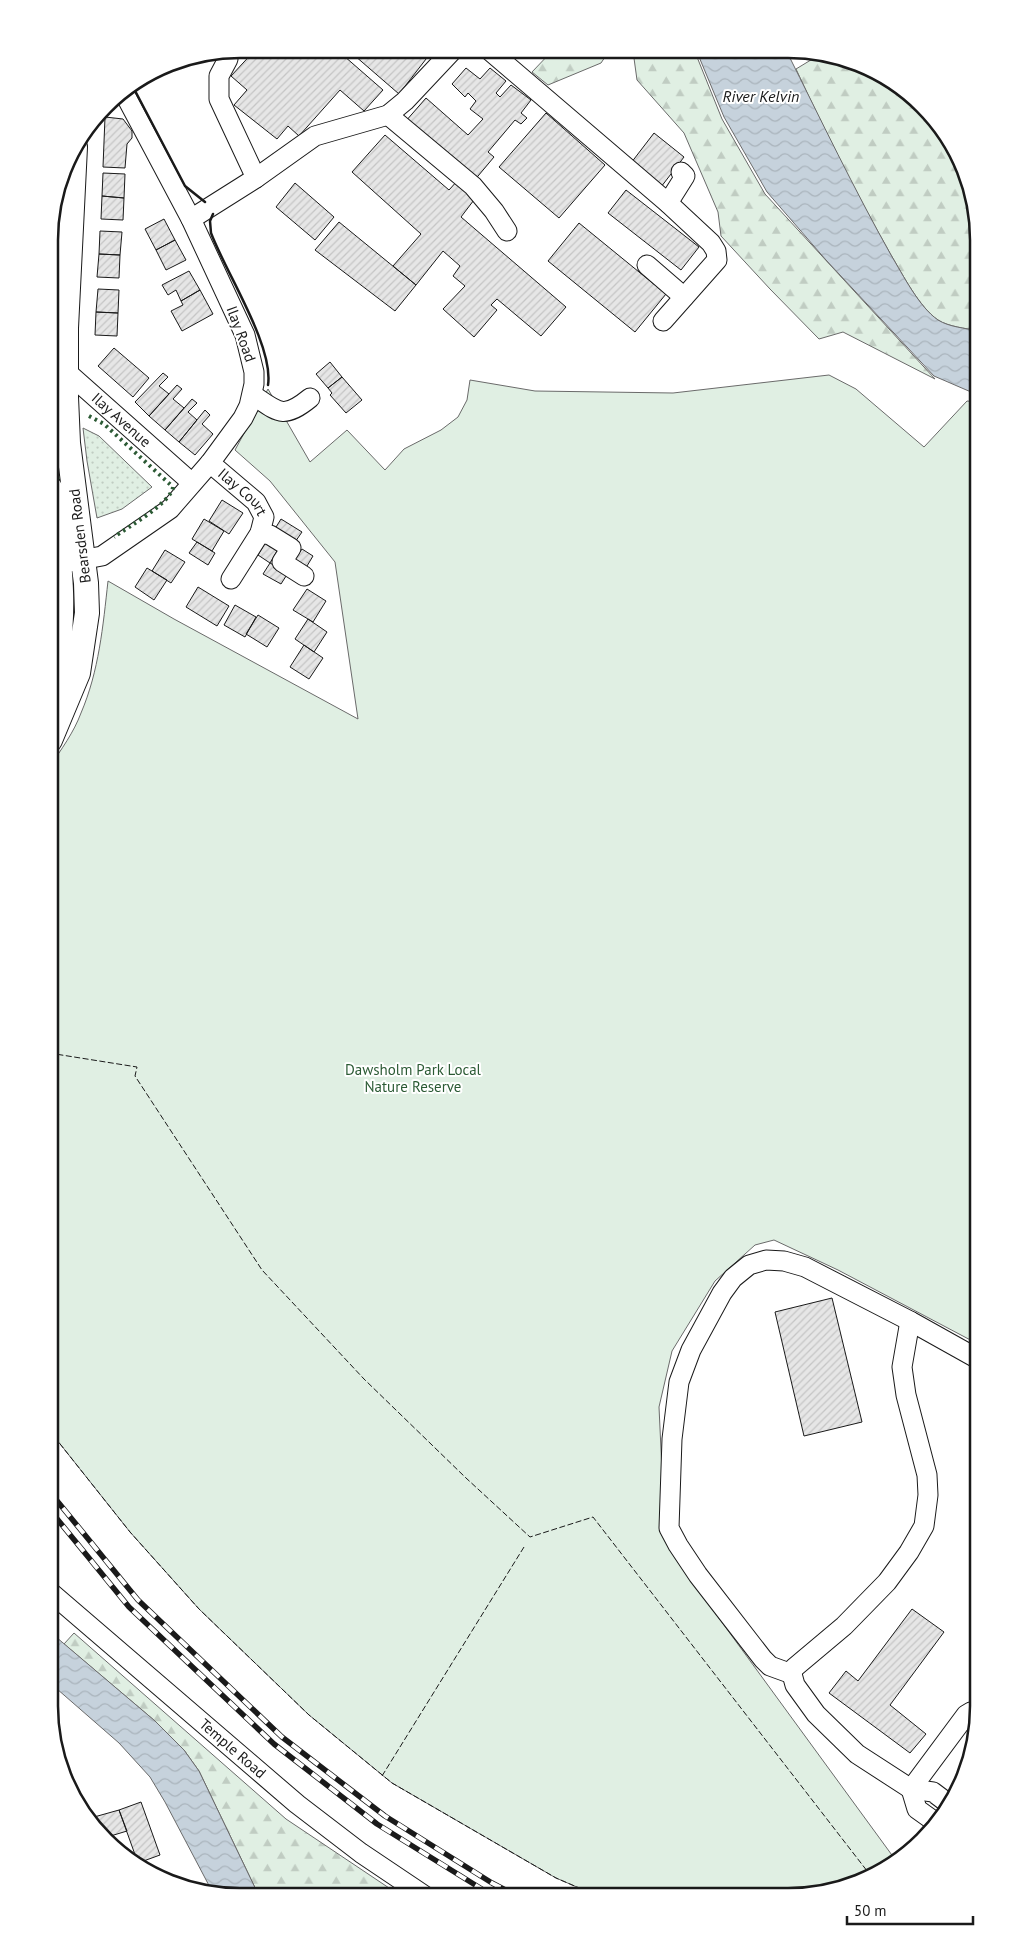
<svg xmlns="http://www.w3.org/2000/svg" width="1027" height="1946" viewBox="0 0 1027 1946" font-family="'PT Sans',sans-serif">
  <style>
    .grass { fill: url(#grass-dots); stroke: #6a6a6a }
    .forest { fill: url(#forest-firs); stroke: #6a6a6a }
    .park { fill: #e0efe3; stroke: #6a6a6a }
    .water { fill: url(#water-waves); stroke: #6a6a6a }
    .building { fill: url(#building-hatch); stroke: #1a1a1a }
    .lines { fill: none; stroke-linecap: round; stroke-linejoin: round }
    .minor-casing { stroke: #1a1a1a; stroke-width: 21 }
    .major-casing { stroke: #1a1a1a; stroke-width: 26 }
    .minor { stroke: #fff; stroke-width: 19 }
    .major { stroke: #fff; stroke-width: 24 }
    .rail-casing { stroke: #1a1a1a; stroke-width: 5.5 }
    .rail { stroke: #fff; stroke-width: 4; stroke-dasharray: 11; stroke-linecap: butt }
    .hedge { stroke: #2b5a34; stroke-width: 4; stroke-dasharray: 2.5 4; stroke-linecap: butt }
    .fence { stroke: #1a1a1a; stroke-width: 1; stroke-dasharray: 6 2.5; stroke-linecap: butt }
    .wall { stroke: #1a1a1a; stroke-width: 2.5 }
    .labels { text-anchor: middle; stroke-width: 4; stroke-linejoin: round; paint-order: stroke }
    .street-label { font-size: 15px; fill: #1a1a1a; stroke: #fff }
    .park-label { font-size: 15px; fill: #2b5a34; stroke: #fff }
    .water-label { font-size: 16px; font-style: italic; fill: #1a1a1a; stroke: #fff }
    .rim { fill: none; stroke: #1a1a1a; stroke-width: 2.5 }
  </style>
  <defs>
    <pattern id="grass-dots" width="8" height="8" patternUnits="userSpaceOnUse" patternTransform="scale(1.25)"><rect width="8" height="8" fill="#e0efe3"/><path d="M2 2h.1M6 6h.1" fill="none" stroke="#c0ccc2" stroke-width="1.8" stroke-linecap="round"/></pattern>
    <pattern id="forest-firs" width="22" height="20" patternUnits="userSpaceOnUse" patternTransform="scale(1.25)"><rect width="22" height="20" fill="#e0efe3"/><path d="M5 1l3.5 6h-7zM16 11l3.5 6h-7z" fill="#c0ccc2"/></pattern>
    <pattern id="water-waves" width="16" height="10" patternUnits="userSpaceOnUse" patternTransform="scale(1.25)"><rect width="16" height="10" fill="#c6d2dc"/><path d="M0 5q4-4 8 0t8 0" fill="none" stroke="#aab4bc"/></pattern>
    <pattern id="building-hatch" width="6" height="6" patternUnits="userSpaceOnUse" patternTransform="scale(1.25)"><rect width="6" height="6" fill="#e6e6e6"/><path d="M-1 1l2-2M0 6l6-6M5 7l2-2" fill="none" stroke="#c5c5c5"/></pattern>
  </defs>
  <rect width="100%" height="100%" fill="#fff"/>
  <path class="grass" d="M61,179L56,289L51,288L55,201Z
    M83,428L99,436L152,487L122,509L97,518L87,461Z"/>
  <path class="forest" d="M552,51H609L601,63L548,85L532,72Z
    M633,51L695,52L722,119L765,194L935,379L843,332L819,339L770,289L721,236L718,212L684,133L637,80Z
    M824,52L871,68L913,96L946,133L968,179L978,240V331C965,328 949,327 938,320C919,307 903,275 891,255C857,195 825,132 796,69Z
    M74,1633L286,1819L401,1896H259L199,1771L184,1750L155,1721L64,1644Z"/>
  <path class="park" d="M829,375L856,389L924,447L967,401L978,402V1344L838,1270L774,1240L755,1245L715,1281L672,1351L659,1407L665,1535L675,1558L897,1862L848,1887L787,1897H600L556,1878L392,1783L309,1715L199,1609L130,1532L49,1430L50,766C61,750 74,732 81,713C99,671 103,626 108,581L174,619L358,719L335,562L270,481L235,450L268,389L310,462L347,430L385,470L404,449L441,430L458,417L467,400L470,380L535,391L673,393Z"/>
  <path class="water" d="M697,52H787C821,120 854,189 891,255C903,275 919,307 938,320C949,327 965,328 978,331V395L934,376L826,260L767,192L724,117Z
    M49,1631L155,1721L184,1750L199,1771L259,1896L214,1895L165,1802L150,1777L119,1743L49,1682Z"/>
  <path class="building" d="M256,49H336L383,90L364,111L340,90L299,136L288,126L277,139L234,105L247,90L231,76Z
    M347,49L433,50L399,94Z
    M466,68L480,79L490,68L506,81L496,93L500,97L511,85L531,100L521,113L527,118L521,124L515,120L488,152L494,157L473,182L405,122L426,98L468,135L483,119L470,109L476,101L468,93L465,97L452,84Z
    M546,113L605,165L559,218L499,167Z
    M105,117L123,119L132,131V138L127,144L125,168L103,167Z
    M654,133L684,157L661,187L631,163Z
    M385,135L449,190L458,180L477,196L461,217L566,307L541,336L497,299L491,305L497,310L474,337L443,309L465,286L453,276L460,266L443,251L416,285L393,266L421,234L352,172Z
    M103,173L125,174L124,198L102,196Z
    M295,183L334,217L315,240L276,207Z
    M626,190L699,247L681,270L608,213Z
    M102,196L124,198L123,220L101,219Z
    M164,219L175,240L156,250L145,229Z
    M339,222L416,285L395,311L315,250Z
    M579,223L666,294L635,332L548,261Z
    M100,231L122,232L120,255L99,254Z
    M175,240L186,260L166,270L156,250Z
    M99,254L120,255L119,278L97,277Z
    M189,271L200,290L181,301L176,290L168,295L162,285Z
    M98,289L119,290L118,313L96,312Z
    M200,290L213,314L182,331L171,311L183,305L181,301Z
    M96,312L118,313L117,336L95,335Z
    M114,348L149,378L133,397L98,366Z
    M330,362L342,377L328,388L316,374Z
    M163,373L168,377L159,386L169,394L149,416L135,402Z
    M342,377L362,400L346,413L330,395L332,393L328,388Z
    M177,385L182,389L173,399L184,408L165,430L149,416Z
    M192,399L197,403L188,412L197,420L179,442L165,430Z
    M205,410L210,415L202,424L213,434L195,455L179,442Z
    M222,500L243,513L229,534L209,521Z
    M204,519L224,531L212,551L192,539Z
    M281,519L302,532L293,545L273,532Z
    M268,538L280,546L270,563L258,555Z
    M197,542L215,553L208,565L189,553Z
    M302,549L313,556L304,571L292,563Z
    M165,550L185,562L171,583L152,571Z
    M270,563L288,573L281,584L263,574Z
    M147,568L167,580L154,600L135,587Z
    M198,587L229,606L217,626L186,607Z
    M307,589L326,601L313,622L293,610Z
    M235,605L256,617L245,637L224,625Z
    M258,615L279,628L267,647L246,634Z
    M308,619L327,632L314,652L295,639Z
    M304,645L323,658L309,679L290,667Z
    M832,1298L862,1422L804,1436L775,1312Z
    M912,1609L944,1632L890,1705L926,1734L910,1753L829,1693L846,1671L858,1681Z
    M141,1802L160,1855L138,1863L119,1810Z
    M119,1810L127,1831L104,1838L87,1819Z"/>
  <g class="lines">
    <defs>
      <g id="minor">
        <path d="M489,50L668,203L711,243L716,251L717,260L663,321"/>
        <path d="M228,59L219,76V99L256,178"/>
        <path d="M388,115L473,186L494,211L507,231"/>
        <path d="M668,203L685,176L681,172"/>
        <path d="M191,219L256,178L315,136L388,115L405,101L453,50"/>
        <path d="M647,265L684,297"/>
        <path id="s1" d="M50,357L192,483"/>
        <path d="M253,395C278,412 283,420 310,398"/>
        <path id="s2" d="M210,463L256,502L264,517L260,533L231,579"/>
        <path d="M260,533L270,535L291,548L282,562L304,576"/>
        <path d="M70,562L102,556L170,509L210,463L243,418L249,406L254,384V372L245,335L191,219L123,91"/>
        <path d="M910,1321L902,1367L906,1395L927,1475L928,1495L924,1526L909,1552L887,1582L844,1626L794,1668L792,1674L795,1685L816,1714L857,1754L911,1789L933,1792L949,1804"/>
        <path id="s3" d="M49,1591L297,1804L361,1853L425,1896"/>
        <path d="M792,1674L770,1666L763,1659L698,1575L678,1545L669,1528L672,1439L679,1382L691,1350L722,1293L733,1278L749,1265L766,1260L784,1261L805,1267L910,1321L978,1359"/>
        <path d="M911,1789L966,1715L971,1712L978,1711"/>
        <path d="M911,1789L917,1809L938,1824"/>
      </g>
      <path id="major" d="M50,685C70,620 59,555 50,488
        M50,740L78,673L87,613L86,583L68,443L66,397V328L75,147"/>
    </defs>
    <use href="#minor" class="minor-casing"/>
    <use href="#major" class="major-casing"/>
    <use href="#minor" class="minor"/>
    <use href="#major" class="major"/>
    <defs>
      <path id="rail" d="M49,1491L138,1600L282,1737L385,1816L492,1883L517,1896
        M49,1509L129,1607L274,1744L377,1824L493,1896"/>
    </defs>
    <use href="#rail" class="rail-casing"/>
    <use href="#rail" class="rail"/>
    <path class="hedge" d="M52,406L53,438L58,483
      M89,416L104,424L173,487C171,503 128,527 114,537"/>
    <path class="fence" d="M52,323V333H55
      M51,387L52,403L56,406
      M49,1053L137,1067L135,1076L262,1270L364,1379L466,1478L530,1537L593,1517L871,1876
      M49,1430L130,1532L199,1609L309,1715L392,1783L556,1878L600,1897
      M382,1776L524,1547"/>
    <path class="wall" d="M132,85L185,186L205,202
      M213,214L210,221L211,233C226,273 274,346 268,385"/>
  </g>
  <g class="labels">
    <g class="street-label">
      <text transform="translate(241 334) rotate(70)" y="5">Ilay Road</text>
      <text dy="5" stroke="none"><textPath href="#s1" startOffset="95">Ilay Avenue</textPath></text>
      <text dy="5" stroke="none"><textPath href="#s2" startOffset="44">Ilay Court</textPath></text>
      <text transform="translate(80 536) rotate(-97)" y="5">Bearsden Road</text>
      <text dy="5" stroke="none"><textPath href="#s3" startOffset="242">Temple Road</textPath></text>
    </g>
    <g class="park-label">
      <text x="413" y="1075">Dawsholm Park Local<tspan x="413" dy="17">Nature Reserve</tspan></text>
    </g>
    <g class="water-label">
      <text x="761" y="102">River Kelvin</text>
    </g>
  </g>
  <path d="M0 0H1027V1946H0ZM240 58H788A182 182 0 0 1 970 240V1706A182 182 0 0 1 788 1888H240A182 182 0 0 1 58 1706V240A182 182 0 0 1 240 58Z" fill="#fff" fill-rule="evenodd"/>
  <path class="rim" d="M240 58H788A182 182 0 0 1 970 240V1706A182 182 0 0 1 788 1888H240A182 182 0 0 1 58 1706V240A182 182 0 0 1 240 58Z"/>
  <path d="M847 1916v8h126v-8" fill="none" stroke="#1a1a1a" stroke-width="2.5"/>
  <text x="854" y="1916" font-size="15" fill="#1a1a1a" stroke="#ffffff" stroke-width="4" paint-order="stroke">50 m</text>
</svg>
